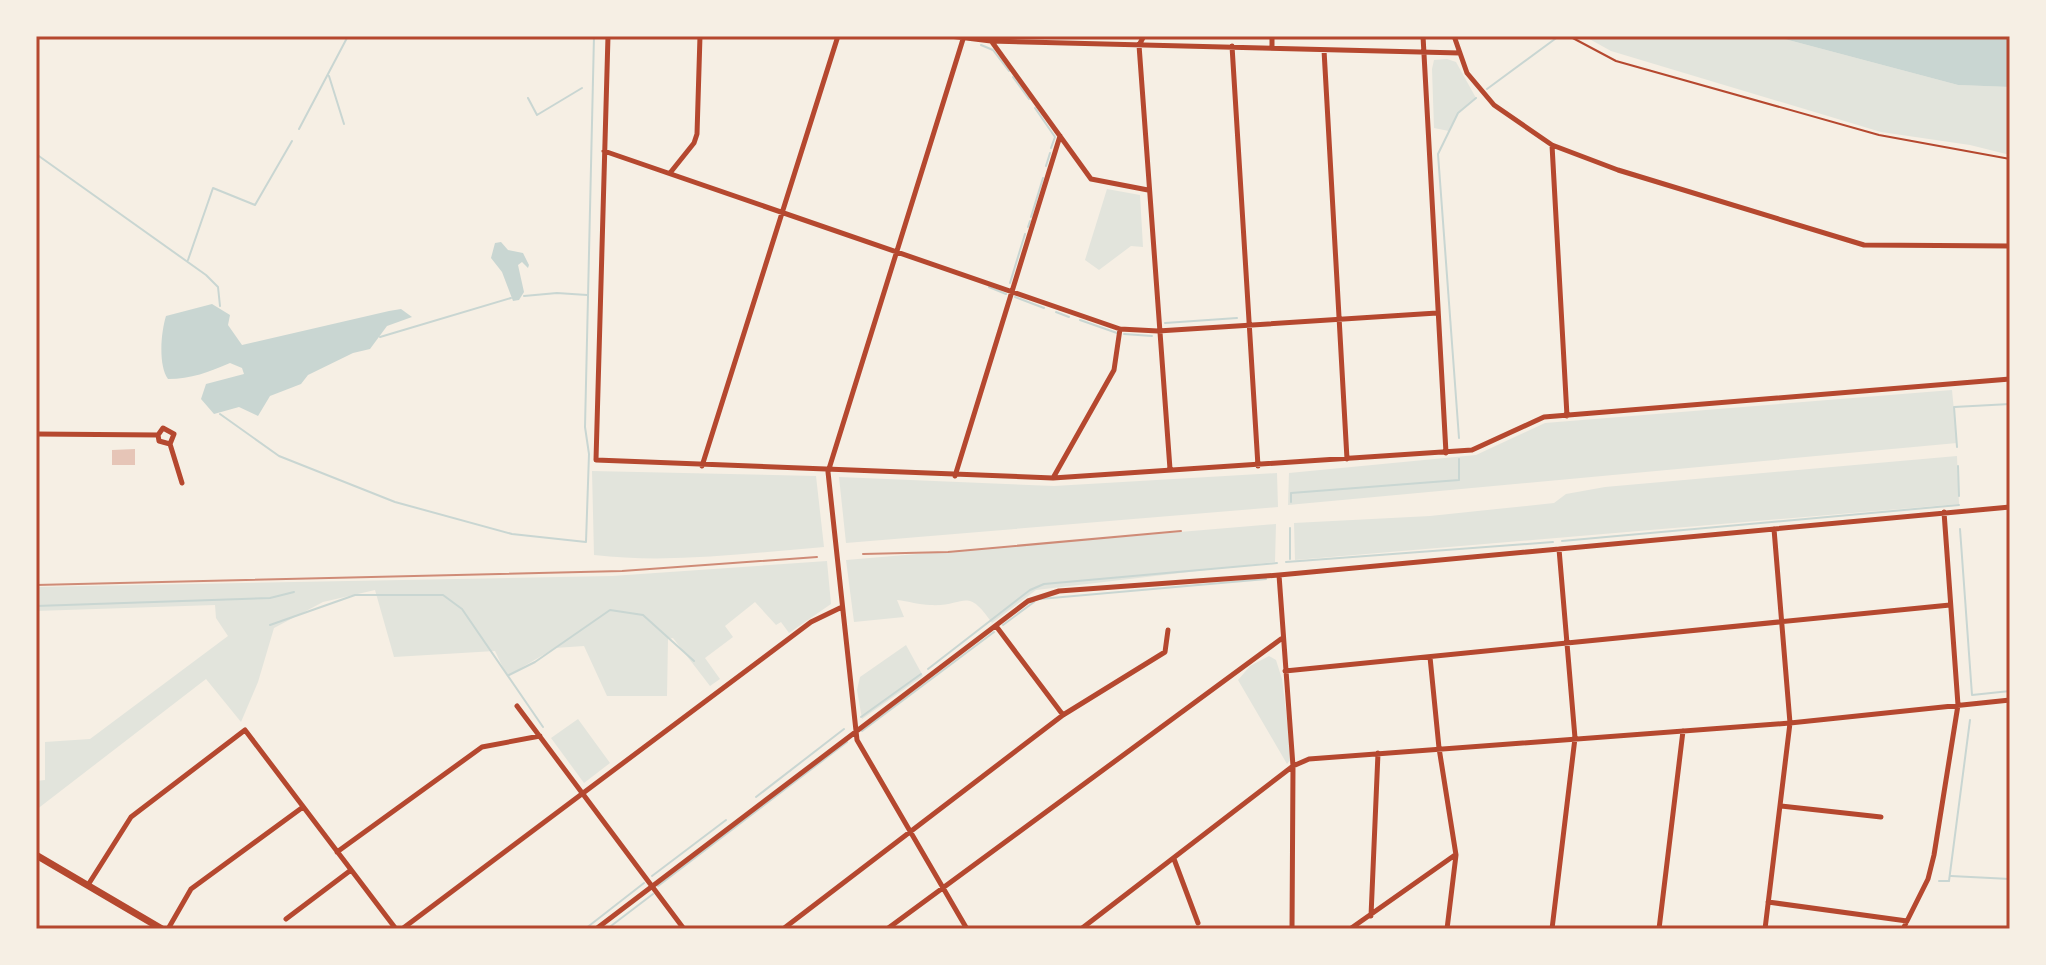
<svg xmlns="http://www.w3.org/2000/svg" width="2046" height="965" viewBox="0 0 2046 965" font-family="'DejaVu Sans',sans-serif">
  <style>
    .green { fill: #e2e4dc }
    .water { fill: #c9d6d2 }
    .lines { fill: none; stroke-linecap: round; stroke-linejoin: round }
    .stream { stroke: #c9d6d2; stroke-width: 2 }
    .building { fill: #e6c5b7 }
    .path { stroke: #b5482f; stroke-width: 2 }
    .minor { stroke: #b5482f; stroke-width: 5 }
    .primary { stroke: #b5482f; stroke-width: 7 }
    .rail { stroke: #cf8b77; stroke-width: 2 }
    .neatline { fill: none; stroke: #b5482f; stroke-width: 3 }
  </style>
  <rect width="100%" height="100%" fill="#f6efe4"/>
  <path class="green" d="M1584,36H1773L1958,85L2010,87V155L1970,145L1881,132L1611,51Z
    M1447,59L1456,62L1476,98L1458,113L1449,131L1434,128L1432,69L1434,60Z
    M1107,189L1140,195L1143,247L1131,246L1099,270L1085,260Z
    M1952,390L1957,443L1288,505L1289,473L1476,455L1545,423Z
    M1957,456L1959,504L1295,560L1294,523L1430,516L1554,503L1566,494L1605,487Z
    M592,471L816,476L824,547C748,553 670,564 594,555Z
    M1277,473L1278,507L846,543L839,477L1054,486Z
    M1276,524L1275,562L1036,590L992,623C966,585 966,607 930,605C920,605 908,601 897,600L904,617L854,622L846,560Z
    M827,561L831,604L789,633L781,622L776,625L755,602L725,626L733,637L705,658L720,679L710,686L673,638L668,639L667,696H607L584,646L555,648L507,676L495,651L394,657L375,590L323,602L274,628L258,682L241,722L206,679L36,810V781L45,780V742L90,739L228,636L216,618L215,605L36,611V587L612,576Z
    M906,645L923,676L862,719L857,690L860,677Z
    M1269,656L1276,660L1282,679L1292,758L1287,764L1238,680L1250,666Z
    M578,719L610,763L584,783L551,738Z"/>
  <path class="water" d="M1773,36H2010V87L1958,85Z
    M501,242L508,250L523,253L529,265L528,268L522,262L518,265L524,292L519,300L513,301L502,272L491,258L495,243Z
    M212,304L230,315L228,325L242,345L389,311L401,309L412,317L387,326L370,349L353,353L308,375L301,384L270,396L258,416L239,407L214,414L201,399L206,384L244,374L242,368L230,363C209,372 191,379 168,379C158,365 161,332 166,316Z"/>
  <g class="lines">
    <path class="stream" d="M981,45L993,50L1009,71
      M329,76L344,124
      M1013,77L1029,99
      M1487,89L1559,36
      M528,98L537,115L582,88
      M1035,108L1055,137L1051,148
      M299,129L348,36
      M36,154L206,275L218,287L220,306
      M1046,166L1050,153
      M1031,217L1043,178
      M1028,227L1030,221
      M188,260L213,188L255,205L292,141
      M1010,283L1025,234
      M989,287L1006,294
      M524,296L557,293L587,295
      M1015,297L1044,308
      M1056,312L1069,317
      M1080,320L1117,333
      M1165,323L1237,318
      M1124,334L1152,336
      M380,337L511,298
      M220,414L279,456L395,502L512,534L586,542L589,454L585,427L594,36
      M1459,438L1438,154L1458,113L1476,98
      M1957,447L1954,407L2010,404
      M1958,466L1959,496
      M1291,502V493L1459,480V459
      M1960,529L1972,695L2010,691
      M1562,541L1959,505
      M1290,559V528
      M1286,562L1553,542
      M1040,599L1266,579
      M36,606L270,598L294,592
      M270,625L355,595H443L462,609L543,727
      M1003,625L1034,602
      M928,669L1030,590L1044,584L1277,563
      M509,675L535,662L610,610L643,615L694,661
      M861,717L921,674
      M862,731L994,632
      M756,797L844,729
      M652,876L726,820
      M1951,876L2010,879
      M1939,881H1949L1970,720
      M658,886L847,742
      M585,929L644,883
      M607,929L653,894"/>
  </g>
  <path class="building" d="M135,449V465H112V450Z"/>
  <g class="lines">
    <path class="path" d="M1569,36L1616,61L1879,135L2010,159"/>
    <path class="minor" d="M608,36L596,460L1053,478L1472,450L1544,417L2010,379
      M950,36L991,41L1460,53
      M964,36L828,472L857,740L967,929
      M1144,36L1139,45L1170,469
      M1423,36L1446,453
      M1454,36L1467,73L1494,105L1552,145L1618,170L1864,245L2010,246
      M992,42L1091,179L1148,190
      M1232,46L1258,466
      M1272,48V36
      M1324,50L1347,459
      M1552,145L1567,416
      M604,151L1120,329L1158,331L1437,313
      M670,173L694,143L697,134L700,36
      M36,434L158,435
      M170,444L159,441L158,435L163,428L174,434L170,444L182,483
      M702,466L838,36
      M955,476L1060,136
      M1053,478L1114,370L1120,329
      M1279,575L1293,766L1292,929
      M996,626L1063,715
      M1430,657L1439,748L1456,855L1447,929
      M1285,671L1950,605
      M517,706L684,929
      M1781,806L1881,817
      M337,852L482,747L540,736
      M1174,859L1198,923
      M88,885L131,817L245,730L396,929
      M1768,902L1907,921
      M1371,916L1378,753
      M286,919L351,870
      M168,929L191,889L303,807
      M402,929L811,622L842,607
      M596,929L1028,601L1059,591L1279,575L2010,507
      M783,929L1063,715L1165,652L1168,630
      M887,929L1281,639
      M1081,929L1293,766L1309,759L1790,723L2010,700
      M1350,929L1455,855
      M1552,929L1575,738L1559,549
      M1659,929L1683,731
      M1765,929L1790,723L1774,529
      M1903,929L1928,879L1934,855L1958,705L1944,512"/>
    <path class="primary" d="M36,855L162,929"/>
    <path class="rail" d="M863,554L948,552L1181,531
      M36,585L622,571L817,557"/>
  </g>
  <rect width="2046" height="965" fill="none" stroke="#f6efe4" stroke-width="76"/>
  <rect x="38" y="38" width="1970" height="889" class="neatline"/>
</svg>
